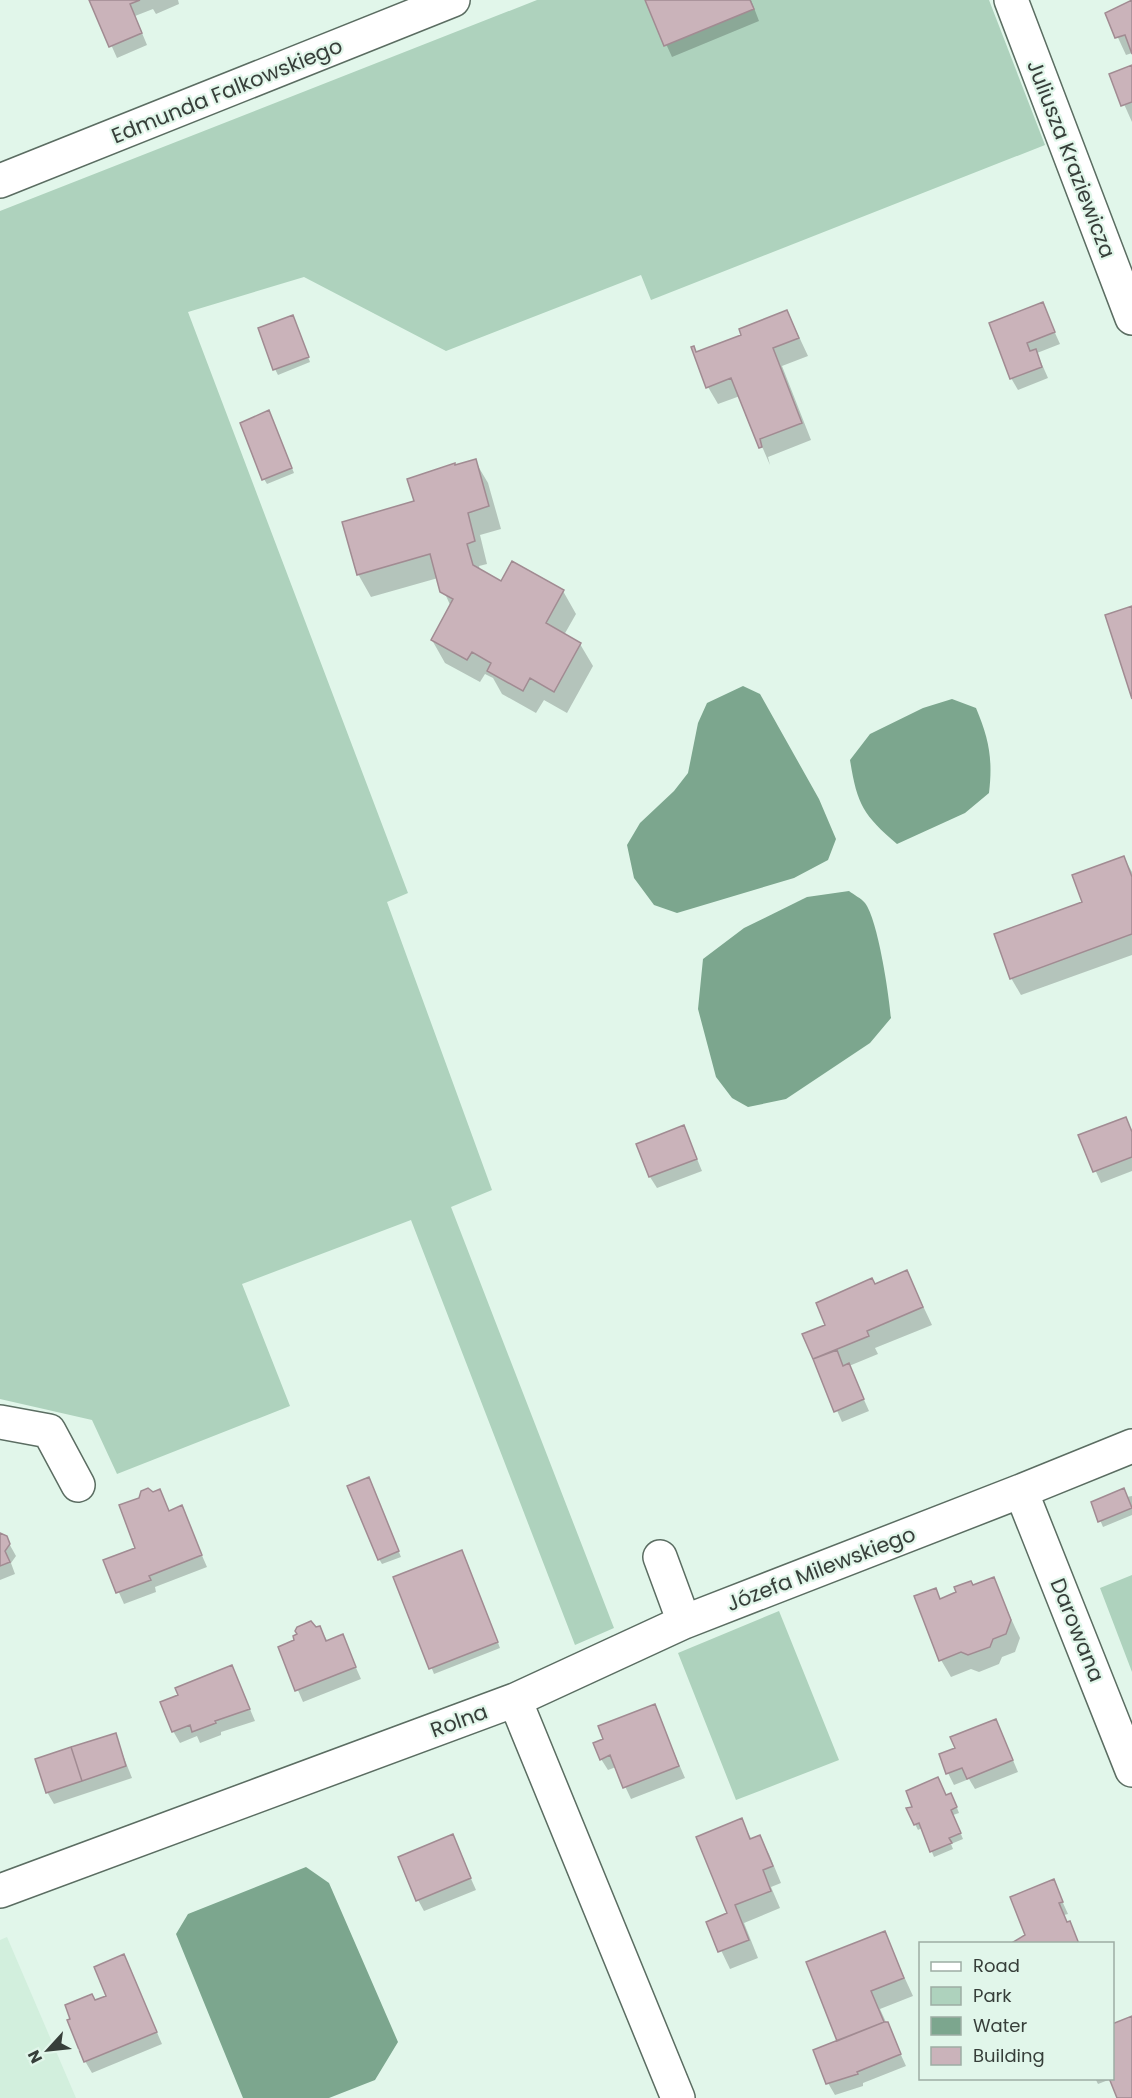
<svg xmlns="http://www.w3.org/2000/svg" width="1132" height="2098" viewBox="0 0 1132 2098" font-family="Poppins,sans-serif">
  <style>
    .built { fill: #d2efdd }
    .green { fill: #aed2bd }
    .water { fill: #7ca68e }
    .shadow { fill: #0003 }
    .building { fill: #cab3ba; stroke: #a18b92; stroke-width: 1.5 }
    .lines { fill: none; stroke-linecap: round; stroke-linejoin: round }
    .minor-casing { stroke: #5b6d62; stroke-width: 36 }
    .minor { stroke: #fff; stroke-width: 33 }
    .labels { text-anchor: middle; stroke-width: 4.5; stroke-linejoin: round; paint-order: stroke }
    .street-label { font-size: 21px; fill: #373f3a; stroke: #e1f6ea }
  </style>
  <rect width="100%" height="100%" fill="#e1f6ea"/>
  <path class="built" d="M7,1937L76,2098H0V1940Z"/>
  <path class="green" d="M537,0H989L1045,145L651,300L641,275L446,351L304,277L188,312L408,893L387,902L492,1190L451,1207L614,1628L575,1645L411,1220L242,1284L290,1406L117,1474L92,1420L0,1399V211Z
    M1132,1575V1672L1100,1588Z
    M779,1611L839,1760L736,1800L678,1653Z"/>
  <path class="water" d="M743,686L760,694L819,799L836,839L828,860L794,878L677,913L654,905L634,878L627,845L640,823L674,791L688,773L698,723L707,703Z
    M952,699L976,708C989,739 993,759 989,793L965,813L897,844C863,815 857,804 850,760L870,734L923,708Z
    M849,891C854,895 861,898 865,903C878,920 889,994 891,1018L870,1043L786,1099L748,1107L732,1098L716,1077L698,1009L703,959L744,928L807,897Z
    M306,1867L329,1883L398,2042L375,2080L329,2098H243L176,1934L188,1914Z"/>
  <path class="shadow" d="M91,0H178L179,4L156,14L153,9L135,16L147,45L117,58Z
    M646,0H751L759,21L672,57Z
    M1132,2V53L1126,55L1107,14Z
    M1132,67V122L1111,75Z
    M1042,304L1060,344L1037,353L1048,378L1018,390L1011,378Z
    M787,311L808,356L782,366L811,440L768,457L770,465L740,396L718,404L708,387L697,354L743,336Z
    M295,322L310,362L278,375L275,369Z
    M272,418L294,473L267,484L264,479Z
    M475,461L488,483L501,529L480,535L487,564L479,566L480,571L502,583L563,591L576,614L564,635L580,644L593,666L567,713L544,700L536,713L502,694L493,678L485,674L480,682L445,663L432,640L451,607L438,578L371,597L358,574L416,502L455,467Z
    M1124,858L1132,872V955L1021,995L1011,978Z
    M1125,1118L1132,1130V1171L1101,1183L1080,1136Z
    M684,1127L702,1171L657,1188L650,1177Z
    M907,1272L932,1325L875,1348L878,1354L849,1366L869,1411L842,1422L804,1335L827,1325L875,1285Z
    M371,1484L401,1557L382,1564L379,1559Z
    M160,1491L170,1512L181,1507L207,1567L155,1587L156,1592L124,1604L105,1561L137,1549L153,1494Z
    M1132,1496V1515L1103,1527L1093,1503Z
    M0,1536L6,1538L16,1556L11,1563L15,1574L0,1580Z
    M465,1557L500,1648L434,1674L395,1577Z
    M993,1579L1020,1638L1015,1652L1002,1657L999,1664L979,1672L971,1669L951,1677L941,1660L935,1589L941,1600Z
    M320,1628L328,1642L342,1636L361,1679L303,1702L280,1648Z
    M232,1667L255,1721L221,1732V1735L200,1743L197,1736L180,1743L173,1731L180,1696Z
    M654,1706L685,1778L631,1799L616,1767L608,1770L601,1759L605,1739Z
    M996,1720L1018,1772L975,1789L969,1779L954,1785L948,1773L957,1749Z
    M115,1735L132,1778L54,1804L47,1792Z
    M946,1796L954,1800L959,1813L953,1815L963,1839L951,1844L953,1849L934,1857L922,1828L918,1830L915,1824Z
    M741,1820L752,1840L759,1837L769,1854L781,1883L771,1887L780,1908L744,1923L758,1958L730,1969L708,1923L729,1914Z
    M452,1836L476,1890L424,1911L418,1900Z
    M1053,1881L1068,1914L1064,1915L1068,1924L1075,1933L1012,1944L1027,1936Z
    M884,1933L913,1996L880,2009L906,2066L863,2083V2086L835,2095L828,2083L839,2042Z
    M124,1956L162,2044L92,2073L85,2061L95,2002L108,1996Z
    M1132,2017V2098H1119L1111,2079L1098,2084L1095,2078H1112Z"/>
  <path class="building" d="M89,0H140L130,4L142,33L109,47Z
    M645,0H750L754,9L664,46Z
    M1132,0V54L1125,35L1115,38L1105,13Z
    M1132,65V102L1121,106L1109,74Z
    M1043,302L1055,332L1027,343L1030,351L1036,349L1042,367L1010,379L989,323Z
    M787,310L799,338L773,348L802,423L760,439L762,447L759,448L731,378L706,388L691,347L694,346L696,352L741,335L739,329Z
    M293,315L309,357L273,370L258,328Z
    M269,410L292,468L262,480L240,423Z
    M476,459L489,506L468,513L475,541L467,544L473,565L501,581L512,561L564,590L546,623L581,643L554,692L530,678L523,691L487,671L491,663L472,652L467,660L431,640L453,599L440,592L430,554L357,575L342,522L414,501L407,479L455,463V465Z
    M1132,606V699L1105,615Z
    M1124,856L1132,877V934L1010,979L994,934L1082,902L1072,875Z
    M1126,1117L1132,1132V1157L1093,1172L1078,1135Z
    M684,1125L697,1159L649,1177L636,1144Z
    M907,1270L923,1307L867,1331L869,1336L813,1359L802,1334L825,1325L816,1303L872,1278L875,1284Z
    M837,1350L843,1366L849,1363L864,1399L834,1412L813,1359Z
    M369,1477L399,1551L378,1560L347,1486Z
    M148,1488L153,1492L160,1489L169,1511L182,1505L202,1555L149,1576L151,1580L116,1593L103,1560L135,1548L119,1505L139,1498L141,1491Z
    M1124,1488L1132,1508L1098,1522L1091,1502Z
    M0,1533L7,1536L10,1544L5,1551L10,1562L0,1566Z
    M462,1550L498,1642L429,1669L393,1577Z
    M994,1577L1011,1620L1006,1634L993,1639L990,1647L968,1655L961,1652L939,1661L914,1596L936,1588L940,1599L956,1592L954,1587L971,1581L973,1585Z
    M311,1621L316,1627L320,1626L326,1641L343,1634L356,1667L295,1691L278,1647L294,1640L293,1636L297,1634L295,1631L297,1627Z
    M232,1665L250,1709L215,1721L216,1723L192,1732L190,1725L172,1732L160,1702L178,1695L175,1688Z
    M655,1704L679,1766L623,1788L610,1755L600,1760L593,1743L603,1739L598,1726Z
    M996,1719L1013,1760L967,1779L962,1768L946,1774L939,1754L955,1748L950,1737Z
    M116,1733L126,1766L82,1781L71,1747Z
    M71,1747L82,1781L46,1793L35,1759Z
    M938,1777L946,1795L951,1793L957,1807L951,1810L961,1833L949,1838L952,1843L930,1852L919,1823L914,1825L906,1808L912,1807L906,1791Z
    M742,1818L750,1839L760,1835L773,1866L763,1870L771,1891L735,1905L749,1940L718,1952L706,1922L727,1913L696,1837Z
    M453,1834L471,1878L416,1901L398,1857Z
    M1054,1879L1063,1902L1059,1903L1067,1922L1070,1921L1079,1944H1010L1025,1935L1010,1897Z
    M885,1931L904,1978L871,1991L884,2022L837,2041L806,1962Z
    M124,1954L157,2032L84,2062L67,2020L70,2019L65,2005L92,1994L95,2000L106,1996L94,1967Z
    M1132,2016V2098H1117L1109,2078H1112V2024Z
    M884,2022H888L901,2054L857,2072L858,2074L826,2084L813,2050Z"/>
  <g class="lines">
    <defs>
      <path id="minor" d="M1011,0L1132,318
        M0,181L453,0
        M0,1422L49,1431L78,1485
        M1021,1491L1132,1770
        M660,1557L684,1622
        M515,1700L684,1622L1021,1491L1132,1446
        M0,1891L515,1700L678,2098"/>
    </defs>
    <use href="#minor" class="minor-casing"/>
    <use href="#minor" class="minor"/>
  </g>
  <g class="labels">
    <g class="street-label">
      <text transform="translate(227 91) rotate(-22)" y="7">Edmunda Falkowskiego</text>
      <text transform="translate(1071 159) rotate(69)" y="7">Juliusza Kraziewicza</text>
      <text transform="translate(821 1569) rotate(-21)" y="7">Józefa Milewskiego</text>
      <text transform="translate(1077 1630) rotate(68)" y="7">Darowana</text>
      <text transform="translate(459 1721) rotate(-20)" y="7">Rolna</text>
    </g>
  </g>
  <rect x="919" y="1942" width="195" height="138" fill="#e1f6ea" stroke="#9dada4" stroke-width="1.5"/>
  <rect x="931" y="1962" width="30" height="9" fill="#ffffff" stroke="#9dada4" stroke-width="1.5"/>
  <text x="973" y="1972" font-size="18" fill="#373f3a">Road</text>
  <rect x="931" y="1987" width="30" height="18" fill="#aed2bd" stroke="#9dada4" stroke-width="1.5"/>
  <text x="973" y="2002" font-size="18" fill="#373f3a">Park</text>
  <rect x="931" y="2017" width="30" height="18" fill="#7ca68e" stroke="#9dada4" stroke-width="1.5"/>
  <text x="973" y="2032" font-size="18" fill="#373f3a">Water</text>
  <rect x="931" y="2047" width="30" height="18" fill="#cab3ba" stroke="#9dada4" stroke-width="1.5"/>
  <text x="973" y="2062" font-size="18" fill="#373f3a">Building</text>
  <g transform="translate(48 2050) rotate(243)" stroke="#e1f6ea" stroke-width="4.5" paint-order="stroke">
  <path d="M0-4.5L10 22L0 15L-10 22Z" fill="#373f3a"/>
  <text y="-9" font-size="16" font-weight="bold" text-anchor="middle" fill="#373f3a">N</text>
  </g>
</svg>
